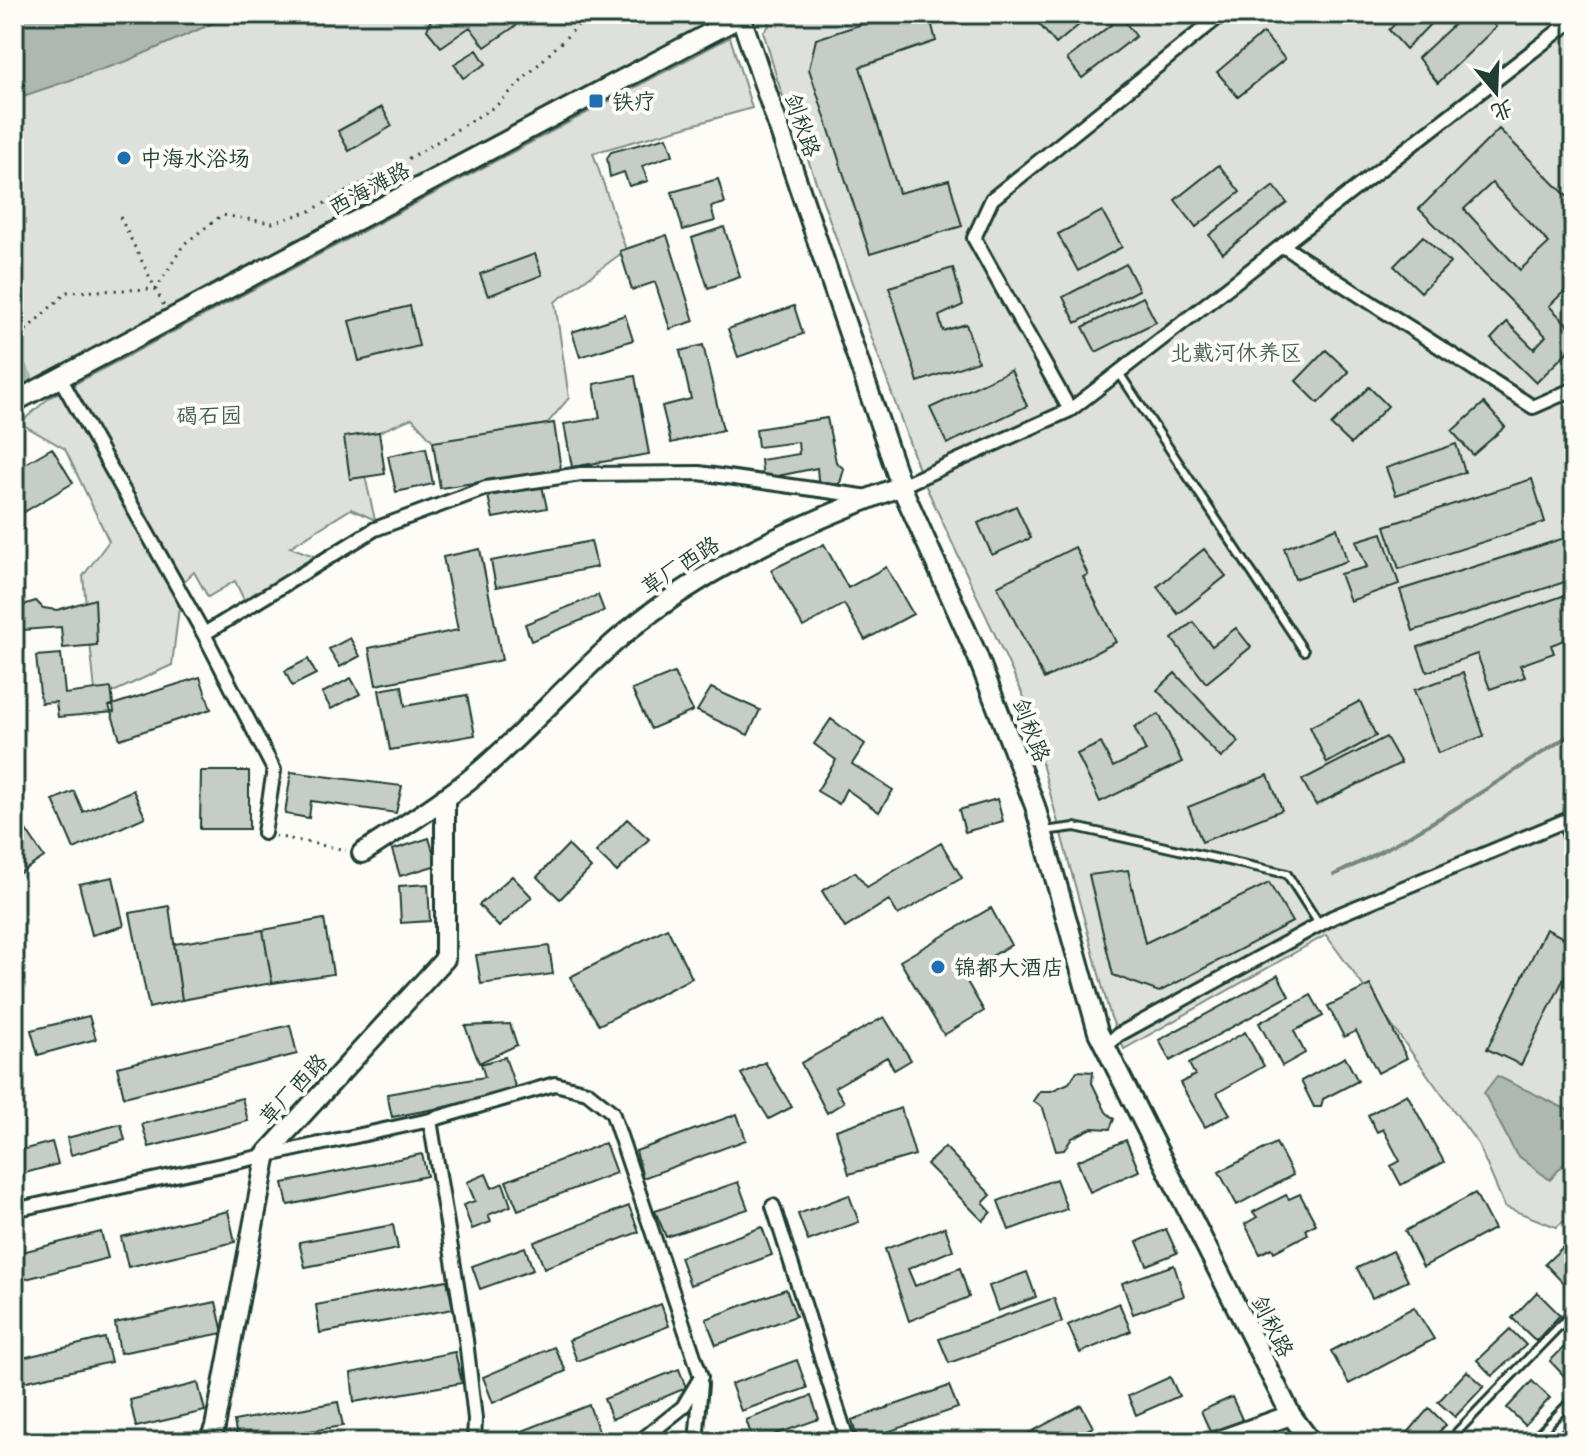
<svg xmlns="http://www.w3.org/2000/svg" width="1588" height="1456" viewBox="0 0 1588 1456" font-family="'Patrick Hand','LXGW WenKai TC',sans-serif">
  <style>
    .green { fill: #dde0db; stroke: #7e8e88; stroke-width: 2 }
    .water { fill: #aeb8b1; stroke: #75877f; stroke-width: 2 }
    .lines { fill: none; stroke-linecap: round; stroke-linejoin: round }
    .stream { stroke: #75877f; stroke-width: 4 }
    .canal { stroke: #aeb8b1; stroke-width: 16 }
    .building { fill: #c6cdc7; stroke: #1f3d34; stroke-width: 2; fill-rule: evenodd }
    .lane-casing { stroke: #1f3d34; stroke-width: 12 }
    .street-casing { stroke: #1f3d34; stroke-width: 18 }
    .secondary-casing { stroke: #1f3d34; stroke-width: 24 }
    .path { stroke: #1f3d34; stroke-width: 3; stroke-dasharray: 2 6; stroke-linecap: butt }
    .lane { stroke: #fdfcf7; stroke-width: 6 }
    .street { stroke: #fdfcf7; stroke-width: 12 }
    .secondary { stroke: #fdfcf7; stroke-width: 18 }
    .poi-dot { fill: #1f6fb2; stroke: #fdfcf7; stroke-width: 3 }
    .labels { text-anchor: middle; stroke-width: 8; stroke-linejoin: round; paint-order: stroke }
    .poi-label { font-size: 22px; fill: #1f3d34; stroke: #fdfcf7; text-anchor: start }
    .street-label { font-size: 22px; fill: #1f3d34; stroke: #fdfcf7 }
    .park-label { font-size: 22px; fill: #455e55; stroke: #fdfcf7 }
  </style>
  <rect width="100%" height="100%" fill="#fdfcf7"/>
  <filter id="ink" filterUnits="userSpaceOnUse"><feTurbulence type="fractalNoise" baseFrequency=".0125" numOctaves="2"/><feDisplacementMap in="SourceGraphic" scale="16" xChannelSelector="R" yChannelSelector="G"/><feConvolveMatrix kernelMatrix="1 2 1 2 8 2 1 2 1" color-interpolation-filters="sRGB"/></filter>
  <g filter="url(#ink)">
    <path class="green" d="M180,14H731L14,397V76Z
      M771,14H1574V1214L1556,1227L1505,1207L1478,1144L1326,935L1124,1049L1110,1015L1024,697L922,478L792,115C777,89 773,60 763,32L769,26L767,16Z
      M730,37L752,108L593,153L626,250L555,302L569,398L540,432L440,449L412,418L357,441L375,520L351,509L290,547L330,562L244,600L235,581L208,597L194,572L182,583L172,665L96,700L83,576L109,541L65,449L20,423L50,397Z"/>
    <path class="water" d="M14,14H234L127,61L14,99Z
      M1497,1076L1574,1113V1152L1550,1180L1516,1154L1484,1093Z"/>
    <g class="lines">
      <path class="stream" d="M1334,875C1419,835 1496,783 1574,732"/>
      <path class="canal" d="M14,360L25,378"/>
    </g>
    <path class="building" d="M433,14H483L486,18L492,14H533L485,47L470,27L441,47L427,30Z
      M893,14H929L936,41L860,67L899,193L949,180L962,226L870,254L809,69L816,39Z
      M1039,14H1092L1056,44L1034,18Z
      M1404,14H1440L1406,49L1389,30Z
      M1465,14H1484L1496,27L1438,83L1418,58Z
      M1121,17L1136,36L1082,78L1067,59Z
      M1263,33L1285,59L1238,97L1217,72Z
      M477,50L486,64L463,78L454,64Z
      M382,107L392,126L349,151L338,131Z
      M1499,129L1574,203V282L1549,306L1574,331V345L1536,383L1491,339L1507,322L1534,349L1546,336L1419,209ZM1492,183L1549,243L1520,270L1464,209Z
      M667,137L673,155L642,166L648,181L629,186L624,172L610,177L607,158L611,152Z
      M1219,165L1240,192L1196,227L1175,200Z
      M718,179L725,203L711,207L715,221L683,230L672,192Z
      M1274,186L1287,203L1223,253L1209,235Z
      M1102,211L1122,247L1078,271L1058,234Z
      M724,227L740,277L708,288L692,238Z
      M667,235L694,321L670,329L655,282L632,290L620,251Z
      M1423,236L1450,263L1421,292L1394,266Z
      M535,254L542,275L488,296L480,274Z
      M1126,264L1139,290L1076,323L1063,297Z
      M953,268L963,305L939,316L943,331L966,324L978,361L918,382L889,287Z
      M1143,297L1156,322L1096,352L1083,327Z
      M410,306L419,346L359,361L349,321Z
      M794,306L803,334L738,357L728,329Z
      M625,315L633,340L580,357L572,332Z
      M703,345L723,430L671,443L662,406L691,399L680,351Z
      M1326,350L1349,372L1318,403L1296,381Z
      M1011,370L1027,406L947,444L930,408Z
      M635,376L649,454L572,467L564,424L600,418L594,384Z
      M1369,387L1388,406L1351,444L1331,425Z
      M1484,403L1505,427L1473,455L1452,431Z
      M827,418L836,462L844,469L840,483L829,489L818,479L817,468L763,479L761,460L799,454L798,442L758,447L756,429Z
      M554,423L561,470L440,488L433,442Z
      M379,432L385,474L350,479L344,437Z
      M1456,444L1465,472L1396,495L1386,468Z
      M52,448L73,483L14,518V470Z
      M426,448L433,484L396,492L388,456Z
      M1532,479L1545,522L1399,569L1385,526Z
      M542,486L547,508L493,518L488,496Z
      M1016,506L1031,538L992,555L978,523Z
      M1337,528L1347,561L1295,579L1284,548Z
      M1382,533L1399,584L1350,601L1340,574L1367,567L1356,541Z
      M1574,535V579L1413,631L1400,590Z
      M591,541L597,567L496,587L491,561Z
      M824,544L848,588L886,567L913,614L865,640L844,604L803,627L771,570Z
      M1075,547L1088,575L1083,577L1116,642L1044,679L997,586Z
      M480,549L502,660L376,685L369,648L458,630L443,557Z
      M1204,549L1226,576L1178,614L1157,587Z
      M1574,592V636L1551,645L1554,653L1520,665L1525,677L1490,689L1477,654L1427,672L1418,647Z
      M598,595L604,611L531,641L525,624Z
      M95,599L97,645L63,648L61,627L23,630L21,609L26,604L36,601L43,608L57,610Z
      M1193,622L1212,646L1236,628L1251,647L1206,683L1172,639Z
      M350,638L360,656L340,667L329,649Z
      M61,654L65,694L111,688L114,712L58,717L56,702L41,703L36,656Z
      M308,659L316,674L292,686L285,671Z
      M674,673L693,711L651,729L632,690Z
      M1175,673L1239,742L1221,758L1157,690Z
      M1463,673L1484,736L1438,753L1414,690Z
      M200,677L211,709L120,739L109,706Z
      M351,678L360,694L331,709L322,693Z
      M402,686L405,706L467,695L475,735L390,750L379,690Z
      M711,688L760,710L748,735L697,711Z
      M1360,701L1376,736L1327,763L1310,727Z
      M1159,714L1182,762L1100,802L1077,754L1101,743L1113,767L1146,751L1134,727Z
      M831,719L865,744L852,764L893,790L879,812L846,789L839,804L817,791L836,760L814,744Z
      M1386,737L1401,763L1316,805L1302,780Z
      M201,771H249V829H200Z
      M291,772L402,786L396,813L311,801L309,818L285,814Z
      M1268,775L1282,810L1202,842L1188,807Z
      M133,790L145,817L74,849L53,800L74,791L83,812Z
      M997,799L1003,821L965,832L959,810Z
      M627,819L649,839L617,872L596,852Z
      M24,827L44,857L14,877V834Z
      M429,838L437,865L400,876L392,850Z
      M941,843L962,878L898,915L889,900L845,928L822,891L855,872L867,887Z
      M568,845L591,868L560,899L537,877Z
      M1128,870L1145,943L1269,883L1292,922L1159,992L1113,975L1089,875Z
      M512,876L532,897L499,927L479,905Z
      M113,877L124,926L92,935L79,884Z
      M428,884L430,921L401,923L399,886Z
      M169,906L182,1000L149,1008L130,913Z
      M991,908L1011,945L962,973L984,1011L944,1035L900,961Z
      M324,919L333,974L272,983L263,930Z
      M667,928L692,978L599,1025L570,977Z
      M1546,929L1574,943V958L1521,1065L1487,1049Z
      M263,930L272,983L182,1000L174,944Z
      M549,946L553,974L481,984L476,955Z
      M1278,975L1289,996L1170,1061L1159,1040Z
      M1370,985L1407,1058L1378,1073L1356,1031L1344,1037L1328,1006Z
      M1311,995L1323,1016L1294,1031L1305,1053L1282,1066L1259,1023Z
      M89,1016L96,1039L38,1055L31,1030Z
      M884,1017L911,1060L894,1070L887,1057L835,1087L844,1102L827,1113L801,1063Z
      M510,1024L517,1045L479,1063L465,1026Z
      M290,1025L297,1054L124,1097L117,1067Z
      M1245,1032L1264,1066L1217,1093L1230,1114L1205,1127L1180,1083L1195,1075L1189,1064Z
      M505,1057L516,1089L487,1099L392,1117L387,1094L485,1077L481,1064Z
      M1345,1057L1358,1081L1323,1099L1321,1107H1314L1301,1081Z
      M765,1062L792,1107L769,1119L741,1074Z
      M1077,1071L1093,1072L1092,1083L1106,1112L1114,1119L1110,1129L1092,1128L1072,1138L1064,1150L1056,1151L1043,1108L1033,1101L1040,1091H1051L1069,1083Z
      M1407,1094L1444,1162L1401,1185L1391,1166L1400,1161L1383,1129L1377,1132L1368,1115Z
      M242,1098L248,1121L149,1147L142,1124Z
      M901,1108L915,1155L849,1174L836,1130Z
      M737,1114L746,1140L643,1178L636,1151Z
      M121,1124L125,1140L71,1155L67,1138Z
      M1126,1140L1139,1171L1090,1192L1077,1161Z
      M52,1142L58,1164L14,1176V1152Z
      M605,1143L616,1173L518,1210L506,1181Z
      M1276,1143L1293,1175L1237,1205L1219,1172Z
      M945,1147L991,1195L983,1203L991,1212L983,1221L927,1164Z
      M422,1154L427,1176L288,1205L283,1183Z
      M486,1174L492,1188L503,1183L511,1206L488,1215L491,1222L472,1229L463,1205L475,1201L467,1182Z
      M1056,1179L1067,1209L1009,1230L998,1201Z
      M738,1182L748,1209L666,1237L655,1211Z
      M1475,1193L1494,1229L1423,1267L1405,1231Z
      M1300,1194L1316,1224L1306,1229L1308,1234L1274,1252L1272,1248L1260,1254L1245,1224L1257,1217L1253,1212L1286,1195L1289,1199Z
      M849,1195L859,1222L808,1241L798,1214Z
      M629,1206L639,1232L544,1268L534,1242Z
      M228,1211L235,1242L128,1267L121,1237Z
      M393,1225L398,1249L305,1267L299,1242Z
      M762,1227L772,1255L690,1285L680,1257Z
      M945,1227L953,1250L908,1269L915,1286L960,1268L969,1297L909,1321L885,1249Z
      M1166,1229L1177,1253L1147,1265L1137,1242Z
      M101,1232L108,1258L14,1282V1254Z
      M1565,1245L1574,1254V1279L1566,1286L1545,1264Z
      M525,1247L533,1270L480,1289L472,1266Z
      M1393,1251L1408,1281L1372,1298L1357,1268Z
      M1174,1265L1184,1296L1133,1314L1122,1283Z
      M1027,1272L1036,1297L998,1311L989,1286Z
      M447,1280L453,1309L320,1333L316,1305Z
      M786,1289L796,1316L716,1345L706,1319Z
      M1537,1292L1560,1315L1536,1341L1512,1318Z
      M1054,1298L1062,1322L949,1363L939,1339Z
      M216,1302L223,1333L120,1353L115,1323Z
      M1119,1303L1131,1331L1080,1353L1068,1325Z
      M661,1304L669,1326L577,1361L569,1340Z
      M1414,1307L1434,1339L1349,1384L1331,1351Z
      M1510,1329L1526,1345L1492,1376L1477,1360Z
      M105,1338L111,1362L14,1384V1360Z
      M1573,1338L1574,1376L1569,1381L1550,1361Z
      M554,1347L566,1371L493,1403L483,1377Z
      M455,1352L462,1383L354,1402L351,1373Z
      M797,1360L807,1388L741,1411L731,1384Z
      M679,1369L686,1388L612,1419L604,1399Z
      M1467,1371L1484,1386L1455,1417L1438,1402Z
      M1170,1377L1179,1396L1136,1415L1128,1396Z
      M1532,1381L1550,1398L1525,1425L1507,1408Z
      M198,1383L205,1411L136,1427L130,1400Z
      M949,1386L958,1408L858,1442L852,1420Z
      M811,1396L819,1419L754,1442L746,1420Z
      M1232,1397L1245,1426L1214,1440L1201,1411Z
      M338,1402L343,1426L238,1442L234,1421Z
      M589,1405L599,1432L574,1442H494Z
      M1081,1405L1093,1427L1065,1442H1020L1018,1439Z
      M1429,1408L1446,1425L1429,1442H1400Z
      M1570,1420L1574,1423V1442H1549Z"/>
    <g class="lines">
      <defs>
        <path id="lane" d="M1119,373L1304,651
          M1044,831L1075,827L1287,874L1319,924
          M1457,1442V1432L1571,1314L1574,1317
          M1531,1442L1574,1398"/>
        <path id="street" d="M1553,14L1569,25
          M1283,246L1533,407L1574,389
          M59,376L204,634L274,770L264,833
          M1070,410L974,238L992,199L1222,14
          M901,486L1070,410L1574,19
          M204,634L375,529L486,488L581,474L699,473L869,497
          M1566,821L1574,853
          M1105,1047L1118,1035L1333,917L1574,817
          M430,1120L466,1340L475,1419L474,1442
          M773,1206L848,1442
          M14,1210L430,1120L555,1084L587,1092L612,1112L701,1377L683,1407L639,1442
          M696,1442L701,1384"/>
        <path id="secondary" d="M741,17L901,486L977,655L1035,806L1098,1032L1291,1415L1311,1442
          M14,402L746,14
          M362,853C410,822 459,792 500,753C550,707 597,652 652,612C731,554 811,521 901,486
          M209,1442L215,1427L267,1153L445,959V797
          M1214,1442L1291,1415"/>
      </defs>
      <use href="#lane" class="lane-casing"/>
      <use href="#street" class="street-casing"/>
      <use href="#secondary" class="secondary-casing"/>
      <path class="path" d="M120,217L164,306
        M14,341L67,292L156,289L184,244L222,215L272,223L310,211L422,151L497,105L590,14
        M275,836L346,850"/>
      <use href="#lane" class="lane"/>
      <use href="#street" class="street"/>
      <use href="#secondary" class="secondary"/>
    </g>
  </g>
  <g class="poi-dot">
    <rect x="588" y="93" width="16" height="16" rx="4"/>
    <circle cx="124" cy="158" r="8"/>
    <circle cx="938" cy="967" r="8"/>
  </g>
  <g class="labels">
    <g class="poi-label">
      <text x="612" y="109">铁疗</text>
      <text x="140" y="166">中海水浴场</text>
      <text x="954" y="975">锦都大酒店</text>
    </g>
    <g class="street-label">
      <text transform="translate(803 125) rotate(71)" y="8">剑秋路</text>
      <text transform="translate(369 188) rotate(-28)" y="8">西海滩路</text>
      <text transform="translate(680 565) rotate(-33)" y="8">草厂西路</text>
      <text transform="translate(1032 730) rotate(69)" y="8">剑秋路</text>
      <text transform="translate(293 1089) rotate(-47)" y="8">草厂西路</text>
      <text transform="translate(1273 1326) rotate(63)" y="8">剑秋路</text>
    </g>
    <g class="park-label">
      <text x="1236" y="360">北戴河休养区</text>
      <text x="209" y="423">碣石园</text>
    </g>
  </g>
  <rect width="1588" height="1456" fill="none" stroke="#fdfcf7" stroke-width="48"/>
  <rect x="24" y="24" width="1540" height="1408" fill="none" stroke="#1f3d34" stroke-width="3" filter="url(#ink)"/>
  <g transform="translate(1496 92) rotate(161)" stroke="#fdfcf7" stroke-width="6" paint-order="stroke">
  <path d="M0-6L14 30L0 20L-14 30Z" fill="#1f3d34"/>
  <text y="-12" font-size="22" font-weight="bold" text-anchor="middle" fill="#1f3d34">北</text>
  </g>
</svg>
